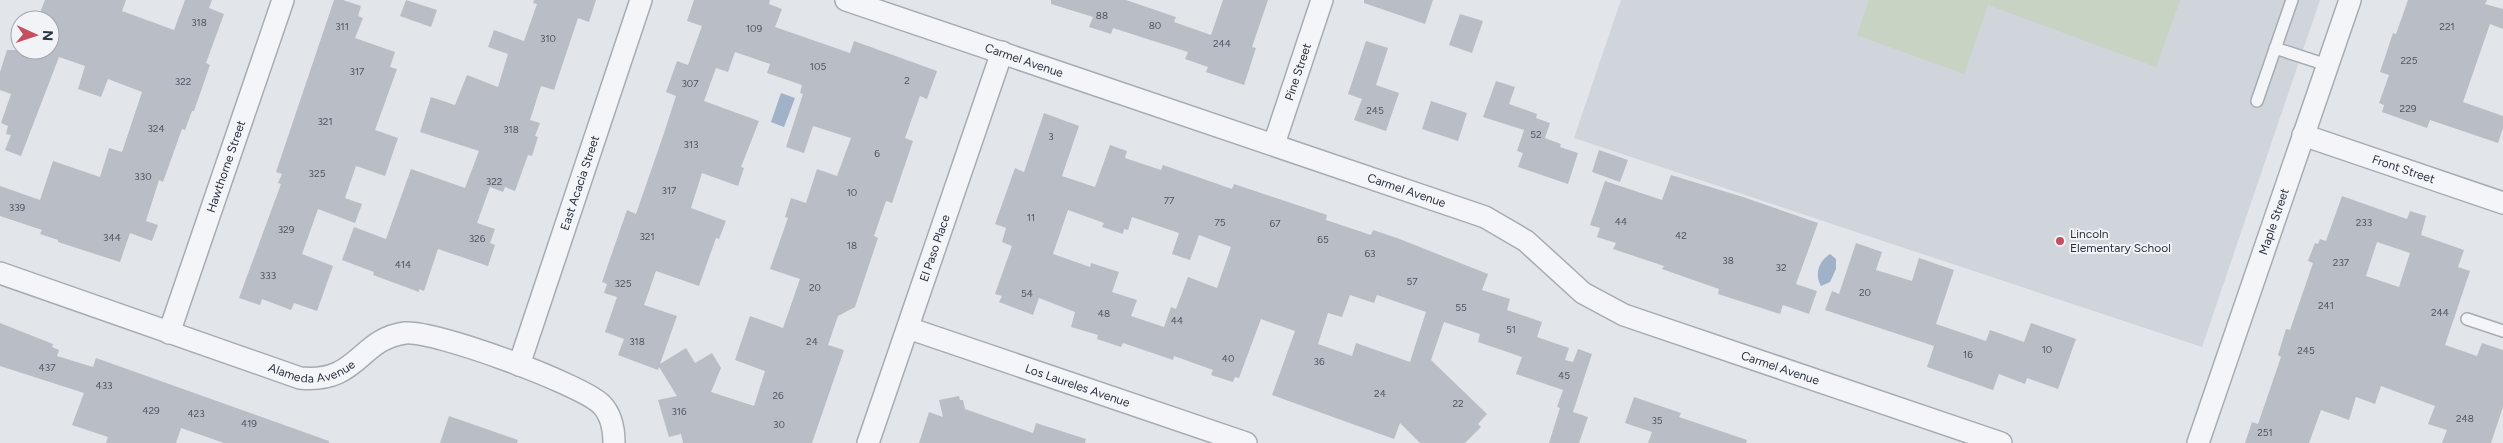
<svg xmlns="http://www.w3.org/2000/svg" width="2503" height="443" viewBox="0 0 2503 443" font-family="Figtree,sans-serif">
  <style>
    .built { fill: #d0d4db }
    .green { fill: #c7d3c3 }
    .water { fill: #9fb2c7 }
    .building { fill: #b9bec6; fill-rule: evenodd }
    .lines { fill: none; stroke-linecap: round; stroke-linejoin: round }
    .service-casing { stroke: #a7acb3; stroke-width: 14 }
    .minor-casing { stroke: #a7acb3; stroke-width: 24 }
    .service { stroke: #f4f5f8; stroke-width: 11 }
    .minor { stroke: #f4f5f8; stroke-width: 21 }
    .poi-dot { fill: #c64f5e; stroke: #f1f3f7; stroke-width: 2 }
    .labels { text-anchor: middle; stroke-width: 4; stroke-linejoin: round; paint-order: stroke }
    .number-label { font-size: 10px; fill: #4e5562 }
    .street-label { font-size: 12px; fill: #2b3240; stroke: #f1f3f7 }
    .poi-label { font-size: 12px; fill: #2b3240; stroke: #f1f3f7; text-anchor: start }
  </style>
  <rect width="100%" height="100%" fill="#e2e5e9"/>
  <path class="built" d="M1621,0H2320L2202,347L1574,138Z"/>
  <path class="green" d="M1869,0H2180L2156,67L1988,5L1964,74L1857,35Z"/>
  <path class="water" d="M781,93L795,98L784,127L771,122Z
    M1830,254L1836,259V269L1830,282L1821,286C1814,274 1819,261 1830,254Z"/>
  <path class="building" d="M45,0H126L122,11L174,30L185,0H212L209,8L224,14L206,63L210,65L194,111H192L185,130L182,129L163,182L159,180L146,221L158,225L152,241L130,233L120,262L58,242V240L40,234L42,230L0,216V186L40,200L53,161L100,177L109,148L122,152L142,92L108,79L101,97L78,89L85,66L59,57L21,156L5,150L11,135L6,134L8,126L1,123L11,94L0,90V72L7,50H50V20H37Z
    M334,0H343L361,6L358,16L363,18L355,38L395,52L390,67L397,69L375,130L398,138L385,176L356,166L345,198L362,204L355,223L318,209L302,254L333,266L317,311L294,303L291,310L262,299L260,305L239,298L281,184L278,183L282,174L276,172Z
    M406,0L437,10L431,27L400,16Z
    M534,0H596L589,22L578,18L554,90L541,86L530,120L540,123L535,136L538,137L532,156L528,155L515,191L505,187L503,192L490,187L477,223L495,229L490,243L495,245L488,266L438,249L424,291L419,289V292L373,275L374,272L342,260L354,227L386,239L411,169L465,188L479,151L420,132L431,97L455,105L467,75L498,87L508,54L488,47L494,30L524,41L537,4L533,3Z
    M694,0H770L769,4L782,9L775,27L850,53L854,41L937,71L927,99L920,96L905,138L913,141L892,203L886,201L874,236L878,238L855,307L838,316L828,345L844,350L812,443H683L681,434L669,437L658,400L677,396L659,367L658,370L618,355L624,339L605,332L617,297L604,293L607,284L602,282L627,210L636,214L663,136L676,96L666,92L677,61L688,65L702,26L687,21ZM735,52L770,64L767,73L802,85L800,93L803,94L786,147L804,153L813,126L851,138L837,176L817,169L806,203L791,198L785,217L788,218L770,269L800,279L783,328L750,316L735,360L765,371L754,406L711,392L721,368L712,353L695,363L686,348L660,364L677,316L644,305L656,271L699,286L716,238L719,239L726,221L691,208L702,173L738,186L744,168L741,167L759,121L704,101L716,68L728,72Z
    M1051,0H1126L1176,17L1174,22L1211,35L1223,0H1268L1252,47L1256,48L1244,85L1206,72L1208,67L1185,59L1188,52L1113,28L1111,34L1089,27L1093,17L1051,4Z
    M1364,0H1433L1425,24L1364,3Z
    M2408,0H2487L2485,4L2503,9V29L2490,24L2463,102L2503,116V128L2498,143L2430,120L2427,128L2382,112L2384,105L2379,103L2389,75L2380,72L2393,33L2396,34Z
    M1460,14L1483,21L1472,53L1449,45Z
    M1366,41L1388,48L1376,85L1399,93L1386,131L1354,120L1362,99L1348,94Z
    M1496,81L1515,87L1509,104L1537,114L1536,118L1550,123L1545,138L1561,144L1560,147L1578,153L1568,184L1518,167L1523,153L1517,151L1524,130L1483,117Z
    M1431,101L1467,113L1458,141L1422,129Z
    M1044,113L1079,126L1062,176L1095,187L1110,145L1127,151L1125,158L1161,170L1163,165L1232,189L1234,184L1327,215L1326,220L1371,235L1373,230L1397,238L1488,274L1482,290L1510,299L1507,310L1542,322L1537,337L1569,348L1565,360L1573,362L1578,349L1592,354L1573,412L1588,417L1579,443H1549L1560,408L1557,407L1563,390L1516,374L1522,357L1478,342L1480,334L1444,322L1431,360L1487,414L1478,424L1481,427L1465,443H1420L1400,423L1394,439L1272,395L1295,331L1261,319L1239,378L1235,377L1233,382L1211,375L1213,370L1174,356L1173,360L1123,343L1121,347L1097,339L1098,335L1071,327L1075,312L1039,298L1033,315L999,302L1002,296L995,294L1012,246L1002,242L1006,228L995,224L1015,168L1024,172ZM1068,210L1104,223L1102,227L1123,234L1124,229L1128,230L1132,217L1179,233L1172,254L1190,260L1199,235L1231,247L1217,288L1188,277L1176,309L1171,307L1164,327L1131,316L1137,300L1112,292L1119,272L1091,263L1090,267L1053,254ZM1350,295L1374,303L1377,295L1426,312L1410,362L1356,343L1352,356L1318,344L1328,313L1342,317Z
    M1599,150L1628,160L1620,182L1592,172Z
    M1671,175L1743,197L1818,223L1796,284L1817,291L1809,314L1783,305L1780,314L1718,294L1719,289L1662,269L1664,266L1613,249L1616,243L1597,237L1600,228L1590,225L1605,181L1662,200Z
    M2342,196L2407,219L2410,211L2426,216L2421,235L2464,250L2458,267L2470,271L2445,345L2477,356L2482,343L2503,350V407L2491,443H2442L2447,430L2428,424L2435,406L2381,386L2375,404L2356,397L2349,420L2321,410L2309,443H2245L2252,422L2258,424L2281,357L2278,355L2286,329L2290,330L2313,263L2308,261L2315,243L2318,244L2320,239L2326,241ZM2377,242L2410,253L2399,287L2366,276Z
    M1856,243L1882,252L1876,270L1912,281L1919,258L1954,270L1936,324L1986,341L1990,330L2024,342L2031,323L2076,339L2058,389L2027,378L2025,384L1999,374L1993,390L1927,367L1934,346L1825,310L1832,291L1839,294Z
    M0,323L53,344L52,347L59,350L57,356L93,367L96,358L329,441V443H224L181,428L176,443H106L108,437L72,425L84,393L0,366Z
    M959,396L960,400H963L965,409L1033,433L1036,423L1086,439L1085,443H919L929,412L943,417L939,400Z
    M1634,397L1681,413L1679,417L1747,440L1746,443H1648L1652,432L1625,423Z
    M449,416L518,440L517,443H440Z"/>
  <g class="lines">
    <defs>
      <path id="service" d="M2275,48L2327,65
        M2257,101L2292,0
        M2467,319L2503,331"/>
      <g id="minor">
        <path id="s1" d="M846,0L1485,217L1526,241L1583,293L1624,315L2001,443"/>
        <path id="s2" d="M2303,135L2503,203"/>
        <path id="s3" d="M1274,144L1322,0"/>
        <path id="s4" d="M0,273L300,378C358,384 359,339 405,333C435,330 580,384 601,404C612,415 614,429 614,443"/>
        <path id="s5" d="M908,328L1246,443"/>
        <path id="s6" d="M169,333L283,0"/>
        <path id="s7" d="M519,365L641,0"/>
        <path id="s8" d="M868,443L1002,52"/>
        <path id="s9" d="M2198,443L2350,0"/>
      </g>
    </defs>
    <use href="#service" class="service-casing"/>
    <use href="#minor" class="minor-casing"/>
    <use href="#service" class="service"/>
    <use href="#minor" class="minor"/>
  </g>
  <circle class="poi-dot" cx="2060" cy="241" r="5"/>
  <g class="labels">
    <g class="number-label">
      <text x="1102" y="19">88</text>
      <text x="199" y="26">318</text>
      <text x="1155" y="29">80</text>
      <text x="342" y="30">311</text>
      <text x="2447" y="30">221</text>
      <text x="754" y="32">109</text>
      <text x="548" y="42">310</text>
      <text x="1222" y="47">244</text>
      <text x="2409" y="64">225</text>
      <text x="818" y="70">105</text>
      <text x="357" y="75">317</text>
      <text x="907" y="84">2</text>
      <text x="183" y="85">322</text>
      <text x="690" y="87">307</text>
      <text x="2408" y="112">229</text>
      <text x="1375" y="114">245</text>
      <text x="325" y="125">321</text>
      <text x="156" y="132">324</text>
      <text x="511" y="133">318</text>
      <text x="1536" y="138">52</text>
      <text x="1051" y="140">3</text>
      <text x="691" y="148">313</text>
      <text x="877" y="157">6</text>
      <text x="317" y="177">325</text>
      <text x="143" y="180">330</text>
      <text x="494" y="185">322</text>
      <text x="669" y="194">317</text>
      <text x="852" y="196">10</text>
      <text x="1169" y="204">77</text>
      <text x="17" y="211">339</text>
      <text x="1031" y="221">11</text>
      <text x="1621" y="225">44</text>
      <text x="1220" y="226">75</text>
      <text x="2364" y="226">233</text>
      <text x="1275" y="227">67</text>
      <text x="286" y="233">329</text>
      <text x="1681" y="239">42</text>
      <text x="647" y="240">321</text>
      <text x="112" y="241">344</text>
      <text x="477" y="242">326</text>
      <text x="1323" y="243">65</text>
      <text x="852" y="249">18</text>
      <text x="1370" y="257">63</text>
      <text x="1728" y="264">38</text>
      <text x="2341" y="266">237</text>
      <text x="403" y="268">414</text>
      <text x="1781" y="271">32</text>
      <text x="268" y="279">333</text>
      <text x="1412" y="285">57</text>
      <text x="623" y="287">325</text>
      <text x="815" y="291">20</text>
      <text x="1865" y="296">20</text>
      <text x="1027" y="297">54</text>
      <text x="2326" y="309">241</text>
      <text x="1461" y="311">55</text>
      <text x="2440" y="316">244</text>
      <text x="1104" y="317">48</text>
      <text x="1177" y="324">44</text>
      <text x="1511" y="333">51</text>
      <text x="637" y="345">318</text>
      <text x="812" y="345">24</text>
      <text x="2047" y="353">10</text>
      <text x="2306" y="354">245</text>
      <text x="1968" y="358">16</text>
      <text x="1228" y="362">40</text>
      <text x="1319" y="365">36</text>
      <text x="47" y="371">437</text>
      <text x="1564" y="379">45</text>
      <text x="104" y="389">433</text>
      <text x="1380" y="397">24</text>
      <text x="778" y="399">26</text>
      <text x="1458" y="407">22</text>
      <text x="151" y="414">429</text>
      <text x="679" y="415">316</text>
      <text x="196" y="417">423</text>
      <text x="2465" y="422">248</text>
      <text x="1657" y="424">35</text>
      <text x="249" y="427">419</text>
      <text x="779" y="428">30</text>
      <text x="2265" y="436">251</text>
    </g>
    <g class="street-label">
      <text dy="4" stroke="none"><textPath href="#s1" startOffset="188">Carmel Avenue</textPath></text>
      <text dy="4" stroke="none"><textPath href="#s3" startOffset="76">Pine Street</textPath></text>
      <text dy="4" stroke="none"><textPath href="#s6" startOffset="176">Hawthorne Street</textPath></text>
      <text dy="4" stroke="none"><textPath href="#s2" startOffset="106">Front Street</textPath></text>
      <text dy="4" stroke="none"><textPath href="#s7" startOffset="192">East Acacia Street</textPath></text>
      <text dy="4" stroke="none"><textPath href="#s1" startOffset="592">Carmel Avenue</textPath></text>
      <text dy="4" stroke="none"><textPath href="#s9" startOffset="234">Maple Street</textPath></text>
      <text dy="4" stroke="none"><textPath href="#s8" startOffset="206">El Paso Place</textPath></text>
      <text dy="4" stroke="none"><textPath href="#s4" startOffset="330">Alameda Avenue</textPath></text>
      <text dy="4" stroke="none"><textPath href="#s1" startOffset="1011">Carmel Avenue</textPath></text>
      <text dy="4" stroke="none"><textPath href="#s5" startOffset="179">Los Laureles Avenue</textPath></text>
    </g>
    <g class="poi-label">
      <text x="2070" y="238">Lincoln<tspan x="2070" dy="14">Elementary School</tspan></text>
    </g>
  </g>
  <g transform="translate(35 35) rotate(93)"><circle r="24" fill="#f1f3f7" stroke="#a2a6ae"/>
  <path d="M0-4L9 19L0 12L-9 19Z" fill="#c64f5e"/>
  <text y="-8" font-size="14" font-weight="bold" text-anchor="middle" fill="#2b3240">N</text>
  </g>
</svg>
